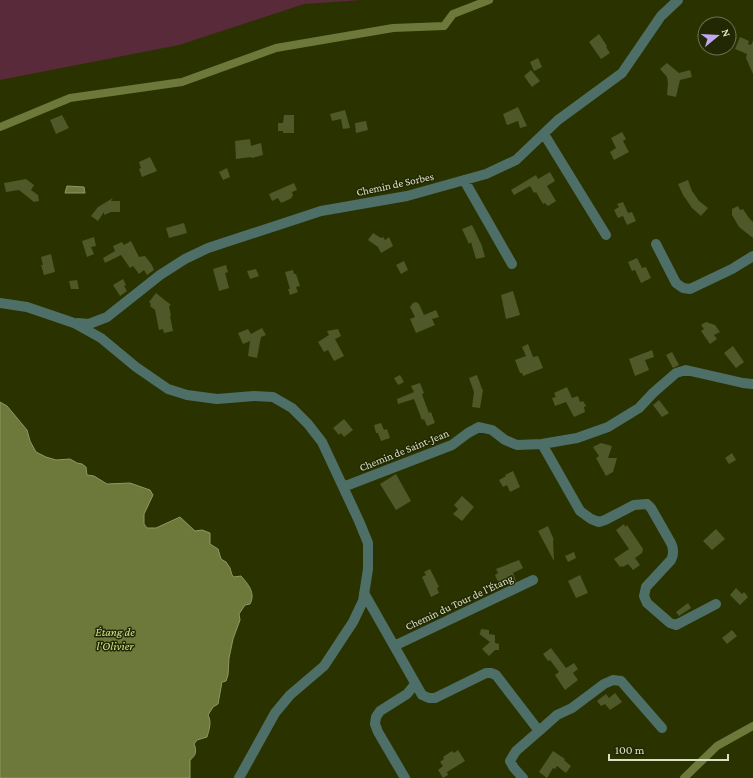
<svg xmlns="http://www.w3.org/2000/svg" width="753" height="778" viewBox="0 0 753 778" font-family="'Crimson Pro',serif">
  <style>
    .green { fill: #582a3a }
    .water { fill: #6c793a; stroke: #8d9864 }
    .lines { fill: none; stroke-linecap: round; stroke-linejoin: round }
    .canal { stroke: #6c793a; stroke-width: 8 }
    .building { fill: #4e5828 }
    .minor { stroke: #4e6f68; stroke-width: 10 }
    .labels { text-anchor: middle; stroke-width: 3; stroke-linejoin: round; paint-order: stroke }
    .street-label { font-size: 11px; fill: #dae1c6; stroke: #212803 }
    .water-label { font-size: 12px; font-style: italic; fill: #d1e589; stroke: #212803 }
  </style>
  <rect width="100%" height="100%" fill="#2a3300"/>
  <path class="green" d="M0,0H361L304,4L179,45L0,80Z"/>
  <path class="water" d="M67,186L84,187L85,193H65Z
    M0,402L7,406L27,430L30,441L36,452L46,457L56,460L70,459L77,463L82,464L86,467L87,475L94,476L107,484L130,483L150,490L153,495L144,514V524L147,528H156L180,517L195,531L202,530L210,533V544L218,549L221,559L226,562L230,568L232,575L234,577L241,576C248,584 256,593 250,604L245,605L239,614L240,620L233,639L229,658L228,675L226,681L222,682L218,704L213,707L208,715C212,722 209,730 207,737L197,740L194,744C197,750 196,756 190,760V778H0Z"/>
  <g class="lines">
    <path class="canal" d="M0,127L70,98L182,82L276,48L393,28L444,26L453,14L489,0
      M684,778L717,746L753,726"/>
  </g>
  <path class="building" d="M599,34L607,46L606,47L610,53L601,59L589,42Z
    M740,37L749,41L748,44L751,45L753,41V74L746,58L747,54L735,49Z
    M538,58L542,67L534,71L530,62Z
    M667,63L679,73L690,70L692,77L680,80L676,97L667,95L668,83L667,77L660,69Z
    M531,70L540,81L532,87L524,76Z
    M518,107L527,126L520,128L518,121L507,125L503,114Z
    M345,110L350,128L343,129L341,119L332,121L330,114Z
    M62,115L69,128L56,134L50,120Z
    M284,115H294V133H283V131H278V123H283Z
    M366,121L368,130L356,133L355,123Z
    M622,132L626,139L623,141L629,152L614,160L610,152L616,148L611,138Z
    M250,139L251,146L261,143L263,155L252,158L251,157L236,159L235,141Z
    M150,157L157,171L142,177L139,169L141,168L139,162Z
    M227,168L230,177L223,180L219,172Z
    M550,172L555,181L547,186L556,201L548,206L545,203L543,204L536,192L534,193L530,186L514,195L511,190L536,175L538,179Z
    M26,179L34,185L31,190L38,195L39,201L34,202L19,190L6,192L4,183Z
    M688,180L692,191L699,201L708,208L701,216L692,208L683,195L678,184Z
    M294,183L297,190L292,192L293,196L291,197L292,198L281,203L278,198L272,201L269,194Z
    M113,198L111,201H120V212H111L104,215V212L98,221L91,216L98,207Z
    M623,202L628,213L632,212L636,221L627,225L623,216L618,218L614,210L619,207L617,204Z
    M738,206L740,210L743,209L749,218L753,222V238L739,227L732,215V209Z
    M184,223L187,233L169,238L166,228Z
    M472,225L482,246L485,257L476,259L471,242L469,244L462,229Z
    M373,233L381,238L383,237L385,240L389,237L393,246L381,253L378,247L368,240Z
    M94,237L96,246L91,247L94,254L87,257L82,241Z
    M131,241L139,257L145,256L152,265L154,270L147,275L144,270L139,274L133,266L130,268L121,255L105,263L103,258L115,251L113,246L122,242L124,245Z
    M51,254L55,272L44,275L41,265H43L41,257Z
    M637,258L642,268L646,267L651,278L641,283L635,270L632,271L628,262Z
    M404,261L408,270L401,274L396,265Z
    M226,265L228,272L225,273L229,288L219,291L213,269Z
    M256,269L259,276L250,279L247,271Z
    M293,270L294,274H296L300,286L296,287L298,292L290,295L288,289H290L285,272Z
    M123,279L126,285L124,286L127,291L120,296L113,285Z
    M77,280L79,289H71L69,281Z
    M513,291L520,315L506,319L501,295Z
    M156,293L171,305L169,306L171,316H170L173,331L164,333L163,329L159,330L155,310L150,306L151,304L149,302Z
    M416,302L419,304L424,315L436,310L439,317L432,319L435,325L416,333L410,319L415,317L410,307L413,303Z
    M706,322L715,325L720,332L714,335L717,339L710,344L701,331L704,329L701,325Z
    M262,328L266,335L261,337L257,358L248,356L250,341L243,344L238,333L248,329L251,334Z
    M338,329L341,336L335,339L344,356L334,361L328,350L324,352L318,342L329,335L327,331Z
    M528,344L533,357L538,356L543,368L523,376L522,373H520L515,360L526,356L522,347Z
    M733,346L744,362L736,368L724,353Z
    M652,350L654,357L645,360L649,370L635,376L629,359Z
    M672,352L679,365L673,368L666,355Z
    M400,375L404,382L398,385L394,378Z
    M477,375L482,389L483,390L480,408L472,407L474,392L469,378Z
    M420,383L424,393L422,394L424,400L429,413L431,412L435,423L427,426L424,419L422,420L414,399L398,404L397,399L414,392L411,386Z
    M567,387L572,398L578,396L580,402L583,401L586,406L584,407L585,412L574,417L566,402L555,406L552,398L556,397L554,393Z
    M659,400L669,413L662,417L653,405Z
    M344,419L353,430L344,437L341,433L339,435L333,428Z
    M381,423L384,430L387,429L390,438L381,441L378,433H376L374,425Z
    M601,443L612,446L608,458H617L613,472L606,476L596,458L599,456L593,447Z
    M732,453L736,460L729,464L725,458Z
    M513,471L520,487L510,492L507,485L503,487L499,480L506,476L505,475Z
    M396,474L411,501L396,510L380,484Z
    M462,496L474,507L462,521L453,514L458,509L454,505Z
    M624,524L625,527L627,525L643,549L642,553L635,558L640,565L633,570L628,564L623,567L622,566L620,567L614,559L629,549L616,530Z
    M548,526L554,540H553L554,561L538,531Z
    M716,529L725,539L712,550L703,541Z
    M574,552L576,558L568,562L565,556Z
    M519,560L523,568L513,573L516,581L504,586L502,582L499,584L495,575L498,573L496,569Z
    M430,569L439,587L437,588L439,593L431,597L422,577L426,575L424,572Z
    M580,575L588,593L576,598L568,581Z
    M736,588L742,594L744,592L748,597L740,605L730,595Z
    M688,603L691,608L679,616L676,612Z
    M481,629L489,630V634L495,635V643L499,644V650H495L489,656L482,649L490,642L478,633L480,634Z
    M732,630L737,636L727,644L722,638Z
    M551,648L566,668L574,663L578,669L573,673L578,680L565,690L555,675L559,672L550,660L548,661L543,654Z
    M615,693L622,702L610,710L605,704L601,706L597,701L606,694L609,698Z
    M458,750L465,761L447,772L448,775L443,778L438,770L443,766L440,762L444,759L443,757L452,751L454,753Z
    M553,751L565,759L564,760L571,766L566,773L557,766L555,769L553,768L547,778L539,772Z"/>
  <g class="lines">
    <path class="minor" d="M544,134L606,235
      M464,180L512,264
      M656,244L676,283L683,288L690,289L732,269L753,256
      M0,303L27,307L74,323L101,338L136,367L168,389L187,395L217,399L254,396L273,397L292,408L308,424L322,442L359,521L368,543V569L363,601L353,622L324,666L290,695L275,713L239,778
      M78,323L89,324L107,317L160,275L185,259L208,248L321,211L407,196L486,174L516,160L558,120L622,73L661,16L678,0
      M542,444L580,511L591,519L599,522L605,520L634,505L647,504L651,508L671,543C674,549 674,554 671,560L646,587L644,596L647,603L670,623L676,625L716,604
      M343,487L452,445L468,433L479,427L492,430L505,440L517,445L542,444L577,438L608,427L639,408L653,393L676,373L686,370L743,383L753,384
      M364,593L422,695L429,698H435L486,673H491L496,675L539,731L516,751L510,761L514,768L523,778
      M394,646L533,580
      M539,731L557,715L572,708L604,684L613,680L621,681L662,728
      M405,778L378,732L375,724L376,717L380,711L407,694L415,684"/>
  </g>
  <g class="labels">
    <g class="street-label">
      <text transform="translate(395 184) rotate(-12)" y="4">Chemin de Sorbes</text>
      <text transform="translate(404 450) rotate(-22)" y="4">Chemin de Saint-Jean</text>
      <text transform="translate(459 602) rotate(-25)" y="4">Chemin du Tour de l'Étang</text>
    </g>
    <g class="water-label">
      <text x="115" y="636">Étang de<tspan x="115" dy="14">l'Olivier</tspan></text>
    </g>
  </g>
  <g transform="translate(717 36) rotate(72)"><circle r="19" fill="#212803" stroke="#6b7251"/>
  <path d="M0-3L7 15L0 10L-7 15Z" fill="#c1a8f3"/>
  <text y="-6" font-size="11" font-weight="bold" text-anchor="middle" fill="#dae1c6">N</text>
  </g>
  <path d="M609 754v6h119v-6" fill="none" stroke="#dae1c6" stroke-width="2"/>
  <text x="615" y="754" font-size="12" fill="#dae1c6" stroke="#212803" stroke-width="3" paint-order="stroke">100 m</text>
</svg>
